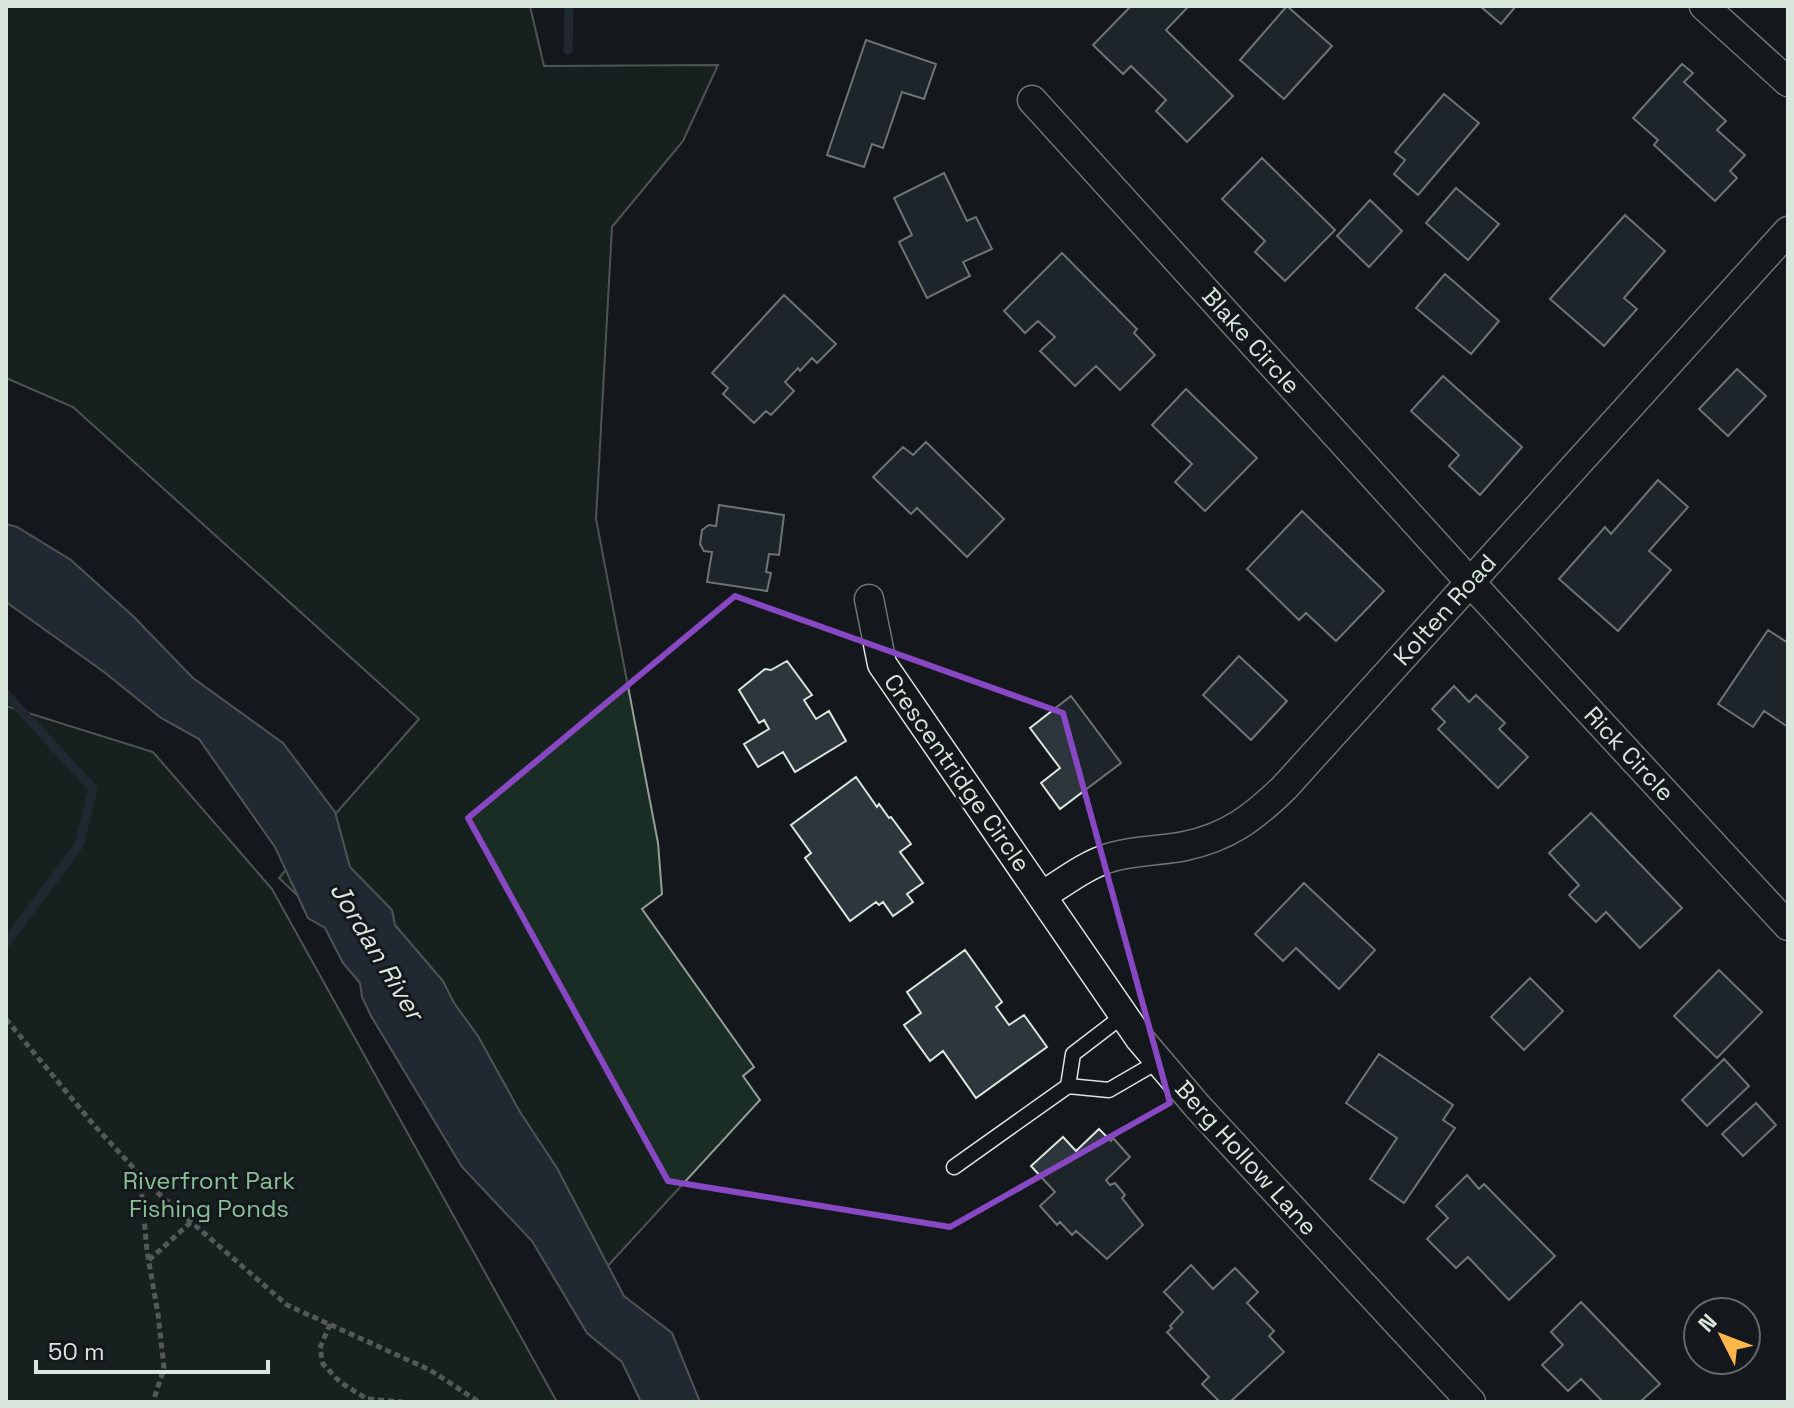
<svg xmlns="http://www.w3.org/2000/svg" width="1794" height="1408" viewBox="0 0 1794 1408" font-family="'Space Grotesk',sans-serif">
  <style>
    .green { fill: #1a2d24; stroke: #939e99; stroke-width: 2 }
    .water { fill: #2f3f4d; stroke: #939e99; stroke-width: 2 }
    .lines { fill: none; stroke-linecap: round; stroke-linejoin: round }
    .stream { stroke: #2f3f4d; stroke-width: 9 }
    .building { fill: #2c363c; stroke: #d8e6dc; stroke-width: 2 }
    .service-casing { stroke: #d8e6dc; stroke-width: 17 }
    .minor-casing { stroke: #d8e6dc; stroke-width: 31 }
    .path { stroke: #9da8a2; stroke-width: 5; stroke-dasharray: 6 4; stroke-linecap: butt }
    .service { stroke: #14181c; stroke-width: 14 }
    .minor { stroke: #14181c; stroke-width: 28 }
    .marked { fill: none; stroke: #8948c3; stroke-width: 6; stroke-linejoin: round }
    .labels { text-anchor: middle; stroke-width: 6; stroke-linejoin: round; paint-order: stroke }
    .street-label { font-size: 24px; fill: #d8e6dc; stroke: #14181c }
    .park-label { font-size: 24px; fill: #8ac095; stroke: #14181c }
    .water-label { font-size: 26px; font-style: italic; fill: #d8e6dc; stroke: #14181c }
  </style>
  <rect width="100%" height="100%" fill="#14181c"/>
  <path class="green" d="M6,6H530L544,66L718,65L683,141L612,227L596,519L658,843L662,894L642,909L754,1067L743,1076L760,1100L605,1269L388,981L279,878L419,719L73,407L6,378Z
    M6,706L153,752L272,889L557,1402H6Z"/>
  <path class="water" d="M6,524L17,527L71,560L134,617L193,678L283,743L335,812L350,867L392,910L395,925L443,981L454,1003L478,1036L520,1112L557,1168L624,1296L672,1333L700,1402H641L622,1362L587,1333L532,1241L462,1167L371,1016L362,997L360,983L343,963L325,928L308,918L275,847L199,739L161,718L104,672L6,602Z"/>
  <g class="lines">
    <path class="stream" d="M568,50L569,6
      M6,694L93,789L79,845L6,943"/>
  </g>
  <path class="building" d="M1131,6H1187L1188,7L1166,30L1233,96L1187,142L1156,111L1166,100L1131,66L1123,74L1093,45Z
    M1287,6L1332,46L1284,99L1240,60Z
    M1480,6H1516L1501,24Z
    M866,40L936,64L924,99L902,92L883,148L872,144L864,167L827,155Z
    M1682,64L1693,73L1684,82L1726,121L1717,130L1745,155L1730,171L1737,178L1715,201L1654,145L1658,140L1633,118Z
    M1444,94L1479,123L1418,195L1394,174L1405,160L1395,152Z
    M1262,158L1335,230L1285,281L1255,252L1265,241L1222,199Z
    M944,173L967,221L976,217L992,249L963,262L970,276L927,298L899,242L912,235L894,198Z
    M1456,188L1499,224L1468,260L1426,223Z
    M1370,200L1402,231L1369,267L1337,236Z
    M1625,215L1665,251L1624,298L1637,309L1604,346L1550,299Z
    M1062,253L1137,329L1134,333L1155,355L1120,390L1096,366L1075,386L1040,351L1055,337L1038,321L1025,333L1004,311Z
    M1445,274L1499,321L1471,354L1416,308Z
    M784,295L836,344L817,363L812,358L800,371L798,368L785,382L794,391L771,415L766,411L754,423L723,394L728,388L712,373Z
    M1737,369L1766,396L1728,436L1699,409Z
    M1443,376L1522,447L1480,495L1449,466L1459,455L1411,411Z
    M1186,389L1257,458L1205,511L1175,482L1192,464L1152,425Z
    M926,442L1004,519L967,557L917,508L911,514L873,477L903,447L913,455Z
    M1658,480L1688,507L1649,551L1671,570L1618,631L1559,579L1605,527L1611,534Z
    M719,505L784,515L779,555L769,554L766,572L771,573L767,591L707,582L712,552L704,551L700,544L702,530L709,525L716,526Z
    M1302,511L1384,591L1336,641L1306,613L1299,620L1247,569Z
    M1768,630L1788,643V727L1764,711L1753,727L1718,704Z
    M1239,656L1287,701L1251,740L1203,695Z
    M787,661L812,695L804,700L816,719L829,711L846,741L795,772L783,752L758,767L744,744L769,729L764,720L759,723L739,690L765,669L771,670Z
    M1454,686L1469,702L1476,695L1505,723L1499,729L1528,757L1498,788L1438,729L1445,722L1432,709Z
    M1071,696L1121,763L1060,809L1041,783L1060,768L1030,728Z
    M856,777L877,807L879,804L889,818L891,817L911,844L900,852L923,883L907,894L913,902L893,916L883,902L879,905L876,902L850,921L805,858L811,853L791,825Z
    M1591,813L1682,908L1640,948L1606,912L1596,922L1569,895L1579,885L1549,853Z
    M1304,883L1375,950L1339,989L1296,948L1283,961L1255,934Z
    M965,950L1002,1002L996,1007L1009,1025L1024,1015L1047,1047L976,1098L943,1051L930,1061L904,1025L921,1013L907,992Z
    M1719,970L1762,1012L1717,1058L1674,1016Z
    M1530,978L1563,1011L1524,1050L1491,1017Z
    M1379,1054L1453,1105L1443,1120L1455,1128L1404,1203L1370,1179L1397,1138L1346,1103Z
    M1724,1059L1749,1086L1707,1126L1682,1100Z
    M1756,1103L1776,1125L1743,1156L1722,1134Z
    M1099,1129L1111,1141L1113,1138L1130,1157L1106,1180L1110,1185L1115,1183L1125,1195L1122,1198L1143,1225L1107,1259L1076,1231L1072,1235L1060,1222L1057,1225L1040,1206L1055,1192L1031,1166L1063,1137L1076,1151Z
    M1467,1175L1479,1189L1484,1184L1555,1256L1509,1300L1468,1257L1456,1268L1427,1239L1448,1218L1436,1206Z
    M1191,1265L1213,1289L1235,1268L1258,1292L1247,1303L1274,1331L1269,1336L1284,1352L1230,1402H1220L1202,1384L1209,1377L1167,1332L1172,1328L1170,1326L1183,1312L1164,1292Z
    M1581,1302L1660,1384L1640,1402H1603L1581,1379L1568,1391L1542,1365L1563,1345L1551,1332Z"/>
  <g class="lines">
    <defs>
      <path id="service" d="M1068,1086L1109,1090L1159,1061
        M954,1167L1068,1086L1073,1054L1124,1015"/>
      <path id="minor" d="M1704,6L1788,82
        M1032,100L1470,582L1788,926
        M869,599L882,664L1140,1039L1198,1107L1471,1402
        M1042,896C1064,882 1087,864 1112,857C1136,850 1161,851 1185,846C1228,837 1253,818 1284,788L1788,231"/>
    </defs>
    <use href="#service" class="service-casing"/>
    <use href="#minor" class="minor-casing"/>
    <path class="path" d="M6,1019L93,1124L151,1187L287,1305L430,1370L479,1402
      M140,1174L147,1251L158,1314L164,1368L153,1402
      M149,1260L191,1222
      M330,1324L320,1348L323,1364L340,1382L367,1399L403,1402"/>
    <use href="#service" class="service"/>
    <use href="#minor" class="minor"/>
  </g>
  <path d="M0 0H1794V1408H0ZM735,596L1063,713L1170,1103L950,1227L668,1181L468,818Z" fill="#14181c" fill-opacity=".55" fill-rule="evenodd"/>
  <path class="marked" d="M735,596L1063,713L1170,1103L950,1227L668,1181L468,818Z"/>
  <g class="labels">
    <g class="street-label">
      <text transform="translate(1251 341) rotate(48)" y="8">Blake Circle</text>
      <text transform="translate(1445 610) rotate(-48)" y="8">Kolten Road</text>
      <text transform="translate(1629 754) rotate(47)" y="8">Rick Circle</text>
      <text transform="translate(957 773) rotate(55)" y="8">Crescentridge Circle</text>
      <text transform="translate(1246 1158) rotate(48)" y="8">Berg Hollow Lane</text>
    </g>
    <g class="park-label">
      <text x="209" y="1189">Riverfront Park<tspan x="209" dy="28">Fishing Ponds</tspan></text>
    </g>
    <g class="water-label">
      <text transform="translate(377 951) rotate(59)" y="9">Jordan River</text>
    </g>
  </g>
  <rect width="1794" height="1408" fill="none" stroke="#d8e6dc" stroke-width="16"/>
  <g transform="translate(1722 1336) rotate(312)"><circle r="38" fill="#14181c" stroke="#626a69" stroke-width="2"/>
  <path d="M0-6L14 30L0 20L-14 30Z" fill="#ffb74d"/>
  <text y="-12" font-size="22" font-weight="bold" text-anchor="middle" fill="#d8e6dc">N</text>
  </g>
  <path d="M36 1360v12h232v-12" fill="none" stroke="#d8e6dc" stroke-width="4"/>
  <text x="48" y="1360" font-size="24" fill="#d8e6dc" stroke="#14181c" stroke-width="6" paint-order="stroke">50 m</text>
</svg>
